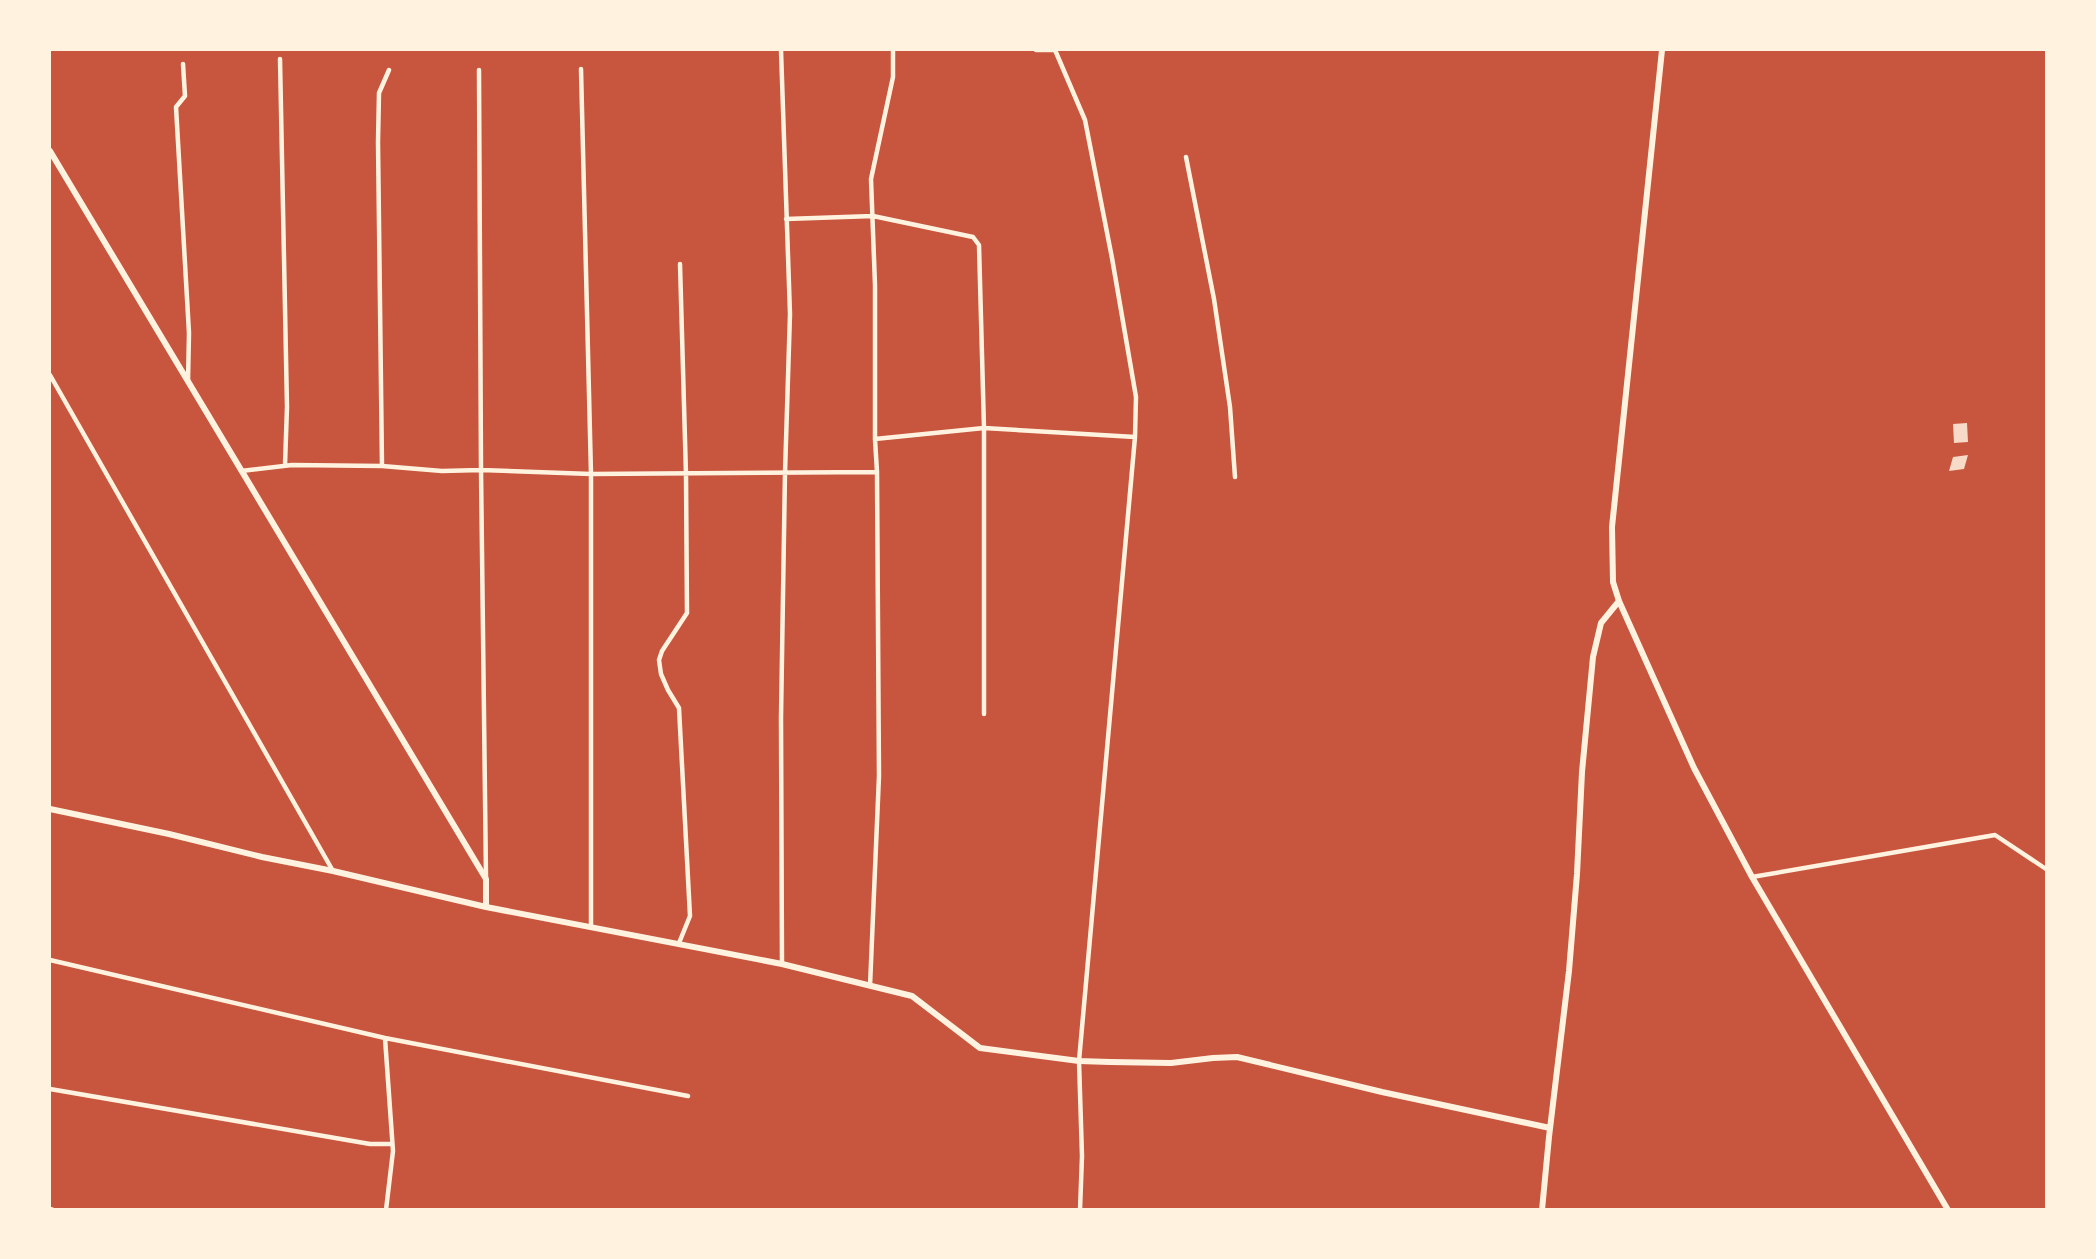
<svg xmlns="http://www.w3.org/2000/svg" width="2096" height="1259" viewBox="0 0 2096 1259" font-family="'Fira Sans Condensed',sans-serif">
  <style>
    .building { fill: #f7dbc8 }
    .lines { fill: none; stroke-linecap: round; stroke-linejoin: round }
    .minor { stroke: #fff3e0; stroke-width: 4.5 }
    .tertiary { stroke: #fff3e0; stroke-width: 6 }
  </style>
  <rect width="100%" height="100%" fill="#c8553d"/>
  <path class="building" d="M1967,423L1968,442L1954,443L1953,424Z
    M1968,455L1964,469L1949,471L1953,457Z"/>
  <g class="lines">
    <path class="minor" d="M781,50L790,314L785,473L781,718L782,964
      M1036,50H1055
      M1055,50L1085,120L1112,258L1136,397L1135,437L1079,1061L1082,1156L1080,1210
      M280,59L287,407L285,465
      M183,64L185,96L176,107L189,333L188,381
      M581,69L591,474V927
      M479,70L481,470L486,877
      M1186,157L1214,299L1230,407L1235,477
      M786,219L873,216L973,237L979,245L984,428V714
      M50,375L333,871
      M875,439L984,428L1135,437
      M382,466L378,142L379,93L389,70
      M241,471L292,465L382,466L442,471L481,470L591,474L877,472
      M1752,877L1995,835L2046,869
      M679,943L690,916L679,708L668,690L661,674L659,660L662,651L687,613L686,475L680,264
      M50,960L385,1038L688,1096
      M870,986L879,776L877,472L875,439V285L871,179L893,77V50
      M385,1038L393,1151L386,1210
      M50,1089L370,1144H392
      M50,1209L53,1210"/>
    <path class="tertiary" d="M1662,50L1612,527L1613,582L1619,601L1694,768L1752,877L1948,1210
      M50,151L486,879V907
      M50,809L169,834L262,857L333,871L486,907L782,964L912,996L980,1048L1079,1061L1110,1062L1171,1063L1213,1058L1237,1057L1382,1092L1550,1128
      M1542,1210L1549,1137L1569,971L1577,874L1582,772L1593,657L1601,623L1619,601"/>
  </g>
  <rect width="2096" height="1259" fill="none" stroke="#fff3e0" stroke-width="102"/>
</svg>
